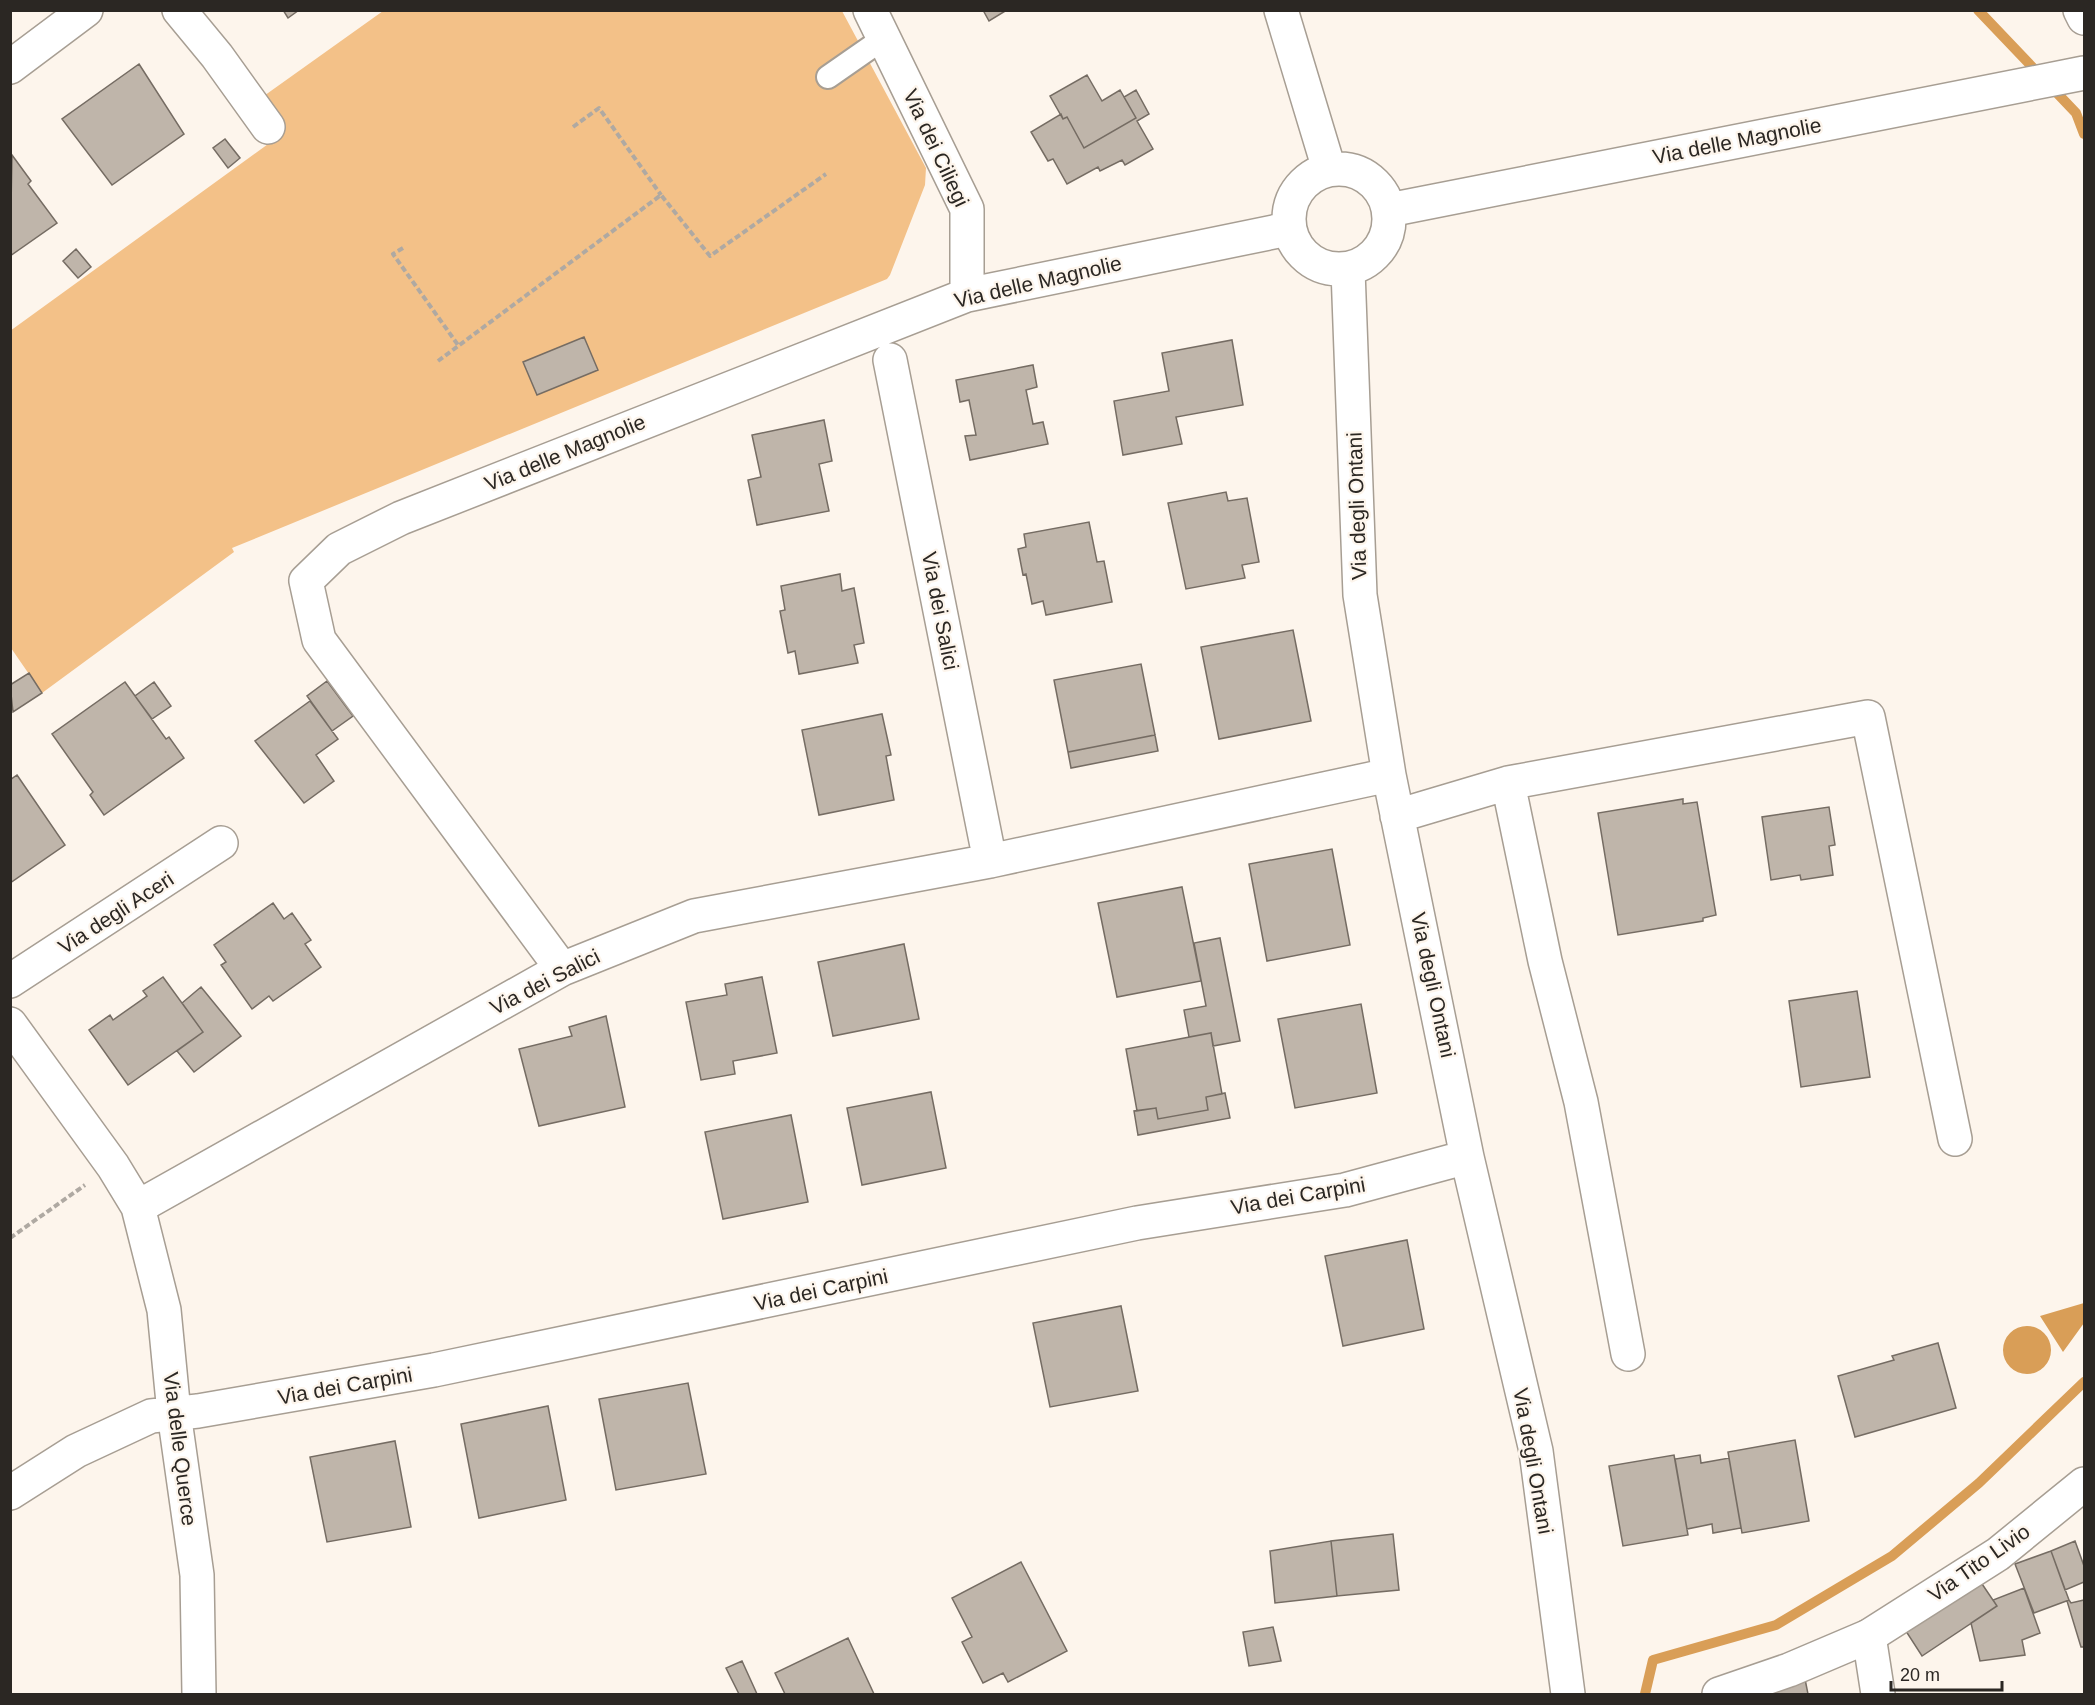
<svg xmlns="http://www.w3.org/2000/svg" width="2095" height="1705" viewBox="0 0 2095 1705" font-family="Arial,sans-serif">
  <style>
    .green { fill: #f3c188 }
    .water { fill: #d99e57 }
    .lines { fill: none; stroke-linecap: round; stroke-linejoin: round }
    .stream { stroke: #d99e57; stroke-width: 10 }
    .building { fill: #bfb5aa; stroke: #756c63; stroke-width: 1.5 }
    .service-casing { stroke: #a79e93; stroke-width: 26 }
    .minor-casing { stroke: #a79e93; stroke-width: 36 }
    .tertiary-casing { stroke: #a79e93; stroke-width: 36 }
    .path { stroke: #afa9a2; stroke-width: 4; stroke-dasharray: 6 3; stroke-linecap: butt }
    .service { stroke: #fff; stroke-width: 22 }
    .minor { stroke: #fff; stroke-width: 33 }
    .tertiary { stroke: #fff; stroke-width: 33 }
    .labels { text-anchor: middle; stroke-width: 4.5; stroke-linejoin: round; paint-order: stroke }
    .street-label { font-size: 21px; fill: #2b2723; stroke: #fdf5ec }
  </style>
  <rect width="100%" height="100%" fill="#fdf5ec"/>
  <path class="green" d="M383,11H842L926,168L925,185L890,275L887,279L232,548L234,552L42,693L11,648L10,331L282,134L284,131L261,98Z"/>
  <path class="water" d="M2084,1303V1323L2063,1352L2040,1316Z
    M2003 1350a24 24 0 1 1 48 0a24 24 0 1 1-48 0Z"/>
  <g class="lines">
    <path class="stream" d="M1978,10L2076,113L2084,134
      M1645,1694L1653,1660L1776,1625L1892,1556L1979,1483L2084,1382"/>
  </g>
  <path class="building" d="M283,10H299L288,18Z
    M983,10H1007L989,21Z
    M139,64L184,134L112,185L62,119Z
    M1087,75L1102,101L1120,90L1136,118L1084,148L1067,117L1063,119L1050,96Z
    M1136,90L1149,114L1137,121L1153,149L1125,165L1122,160L1100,171L1098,167L1067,184L1053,159L1048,161L1031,132L1061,114L1063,119L1067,117L1084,148L1136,118L1124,97Z
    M225,139L240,158L228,168L213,148Z
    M12,155L31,181L28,184L57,223L10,256Z
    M76,249L91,267L78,278L63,261Z
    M584,337L598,370L537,395L523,362Z
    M1232,340L1243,405L1176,417L1182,444L1123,455L1114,401L1169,391L1162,353Z
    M1033,365L1037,387L1026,390L1033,424L1043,422L1048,444L970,460L965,436L976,435L969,400L960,402L956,380Z
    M824,420L832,461L819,464L829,511L757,525L748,480L761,477L752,435Z
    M1226,492L1228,501L1247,498L1259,562L1242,565L1245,578L1186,589L1168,503Z
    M1089,522L1097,562L1104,561L1112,602L1046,615L1043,601L1032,604L1026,574L1023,575L1018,549L1026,547L1024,534Z
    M840,574L842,591L854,588L864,643L854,645L858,663L799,674L795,651L788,653L780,611L785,610L781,586Z
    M1293,630L1311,721L1219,739L1201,647Z
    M1141,664L1155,735L1068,752L1054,680Z
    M29,673L42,693L13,712L10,685Z
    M327,681L353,716L332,731L307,696Z
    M125,682L166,739L169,737L184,758L104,815L90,795L93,792L52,734Z
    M154,682L171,706L152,719L135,696Z
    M310,701L338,739L316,755L334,781L304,803L255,741Z
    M882,714L891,755L886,756L894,800L819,815L802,730Z
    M1155,735L1158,751L1071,768L1068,752Z
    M17,775L65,845L10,883V780Z
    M1683,799V804L1697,802L1716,915L1703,918V921L1618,935L1598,813Z
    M1829,807L1835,845L1829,846L1833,875L1801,880L1800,875L1771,880L1762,817Z
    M1332,849L1350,945L1267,961L1249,864Z
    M1182,887L1201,981L1117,997L1098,903Z
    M273,903L284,919L292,913L311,940L305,944L321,967L273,1001L269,996L252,1009L221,965L226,962L214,945Z
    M1220,938L1240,1041L1213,1046L1211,1033L1189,1037L1184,1010L1206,1006L1194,943Z
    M904,944L919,1019L833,1036L818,962Z
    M163,977L203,1032L128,1085L89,1030L110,1015L113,1020L147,996L143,991Z
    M762,977L777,1053L733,1061L735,1074L701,1080L686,1002L727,995L725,984Z
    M201,987L241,1036L194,1072L177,1051L203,1032L182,1003Z
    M1857,991L1870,1077L1801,1087L1789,1001Z
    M1361,1004L1377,1093L1295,1108L1278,1019Z
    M606,1016L625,1107L539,1126L519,1049L572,1036L569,1027Z
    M1211,1033L1222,1094L1206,1097L1208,1110L1158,1119L1156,1108L1137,1111L1126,1049Z
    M931,1092L946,1168L862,1185L847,1108Z
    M1225,1093L1230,1118L1138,1135L1134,1111L1156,1108L1158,1119L1208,1110L1206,1097Z
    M791,1115L808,1202L723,1219L705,1132Z
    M1407,1240L1424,1329L1343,1346L1325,1256Z
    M1121,1306L1138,1391L1050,1407L1033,1323Z
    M1938,1343L1956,1408L1855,1437L1838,1376L1894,1360L1892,1356Z
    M688,1383L706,1474L616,1490L599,1399Z
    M548,1406L566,1500L479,1518L461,1424Z
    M1795,1440L1809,1521L1742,1533L1728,1452Z
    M395,1441L411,1527L327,1542L310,1457Z
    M1674,1455L1688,1535L1623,1546L1609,1466Z
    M1700,1455L1701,1463L1729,1458L1741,1528L1713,1533L1712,1524L1687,1529L1675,1459Z
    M1393,1534L1399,1590L1337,1596L1331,1541Z
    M1331,1541L1337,1596L1275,1603L1270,1551Z
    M2075,1541L2084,1566V1582L2065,1590L2051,1551Z
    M2051,1551L2069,1600L2034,1613L2015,1564Z
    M1021,1562L1067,1651L1008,1682L1003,1673L983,1683L962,1642L972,1637L952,1598Z
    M1978,1578L1997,1606L1922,1656L1902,1625Z
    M2024,1588L2040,1633L2022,1640L2025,1655L1980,1661L1971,1623L1997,1606L1993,1600Z
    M2069,1600L2071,1603L2084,1600V1647H2081L2067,1601Z
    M1273,1627L1281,1661L1249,1666L1243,1632Z
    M848,1638L874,1694H785L775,1673Z
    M742,1661L757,1694H739L726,1668Z
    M1805,1679L1808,1694H1746Z"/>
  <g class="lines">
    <defs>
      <path id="service" d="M828,77L884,38"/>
      <path id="minor" d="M179,10L217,56L268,127
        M870,10L967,209V295
        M1281,10L1329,169
        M2080,10L2084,18
        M10,67L86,10
        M1289 219a50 50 0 1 1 100 0a50 50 0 1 1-100 0Z
        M1389,210L2084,73
        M1348,270L1360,595L1389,775L1467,1157L1536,1451L1568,1694
        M890,360L990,861
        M1508,783L1545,961L1581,1102L1628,1354
        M1397,816L1508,783L1868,717L1955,1139
        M562,969L319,640L306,581L339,549L401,518L967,295L1288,229
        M10,981L221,843
        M10,1024L113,1166L138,1207L164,1310L174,1413L197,1575L199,1694
        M138,1207L562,969L694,916L990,861L1389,775
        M10,1493L76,1451L151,1416L198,1411L434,1370L1137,1223L1345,1190L1467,1157
        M1869,1636L1878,1694"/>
      <path id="tertiary" d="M1719,1694L1789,1670L1869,1636L1998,1554L2084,1484"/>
    </defs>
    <use href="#service" class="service-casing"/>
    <use href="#minor" class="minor-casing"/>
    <use href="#tertiary" class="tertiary-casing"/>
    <path class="path" d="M573,127L599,108L661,195
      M403,248L393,254L458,345
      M438,361L661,195L710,256L826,174
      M10,1238L85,1185"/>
    <use href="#service" class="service"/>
    <use href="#minor" class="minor"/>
    <use href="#tertiary" class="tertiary"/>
  </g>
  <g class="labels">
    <g class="street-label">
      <text transform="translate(1737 141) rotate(-11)" y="7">Via delle Magnolie</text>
      <text transform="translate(936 148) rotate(65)" y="7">Via dei Ciliegi</text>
      <text transform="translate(1038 282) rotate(-13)" y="7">Via delle Magnolie</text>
      <text transform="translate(565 453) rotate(-22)" y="7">Via delle Magnolie</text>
      <text transform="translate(1357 506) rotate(-92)" y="7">Via degli Ontani</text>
      <text transform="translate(940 611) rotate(79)" y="7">Via dei Salici</text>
      <text transform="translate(116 913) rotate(-33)" y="7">Via degli Aceri</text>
      <text transform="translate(545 982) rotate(-27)" y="7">Via dei Salici</text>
      <text transform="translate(1433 985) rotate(78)" y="7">Via degli Ontani</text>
      <text transform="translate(1298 1196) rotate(-10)" y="7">Via dei Carpini</text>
      <text transform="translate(821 1290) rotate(-12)" y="7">Via dei Carpini</text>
      <text transform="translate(345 1386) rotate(-10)" y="7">Via dei Carpini</text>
      <text transform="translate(180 1449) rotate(83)" y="7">Via delle Querce</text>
      <text transform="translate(1533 1461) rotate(80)" y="7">Via degli Ontani</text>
      <text transform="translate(1979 1563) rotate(-35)" y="7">Via Tito Livio</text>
    </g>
  </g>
  <rect width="2095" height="1705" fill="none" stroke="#2b2723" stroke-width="24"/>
  <path d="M1891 1681v9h111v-9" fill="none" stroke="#2b2723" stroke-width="3"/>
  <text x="1900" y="1681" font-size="18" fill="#2b2723" stroke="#fdf5ec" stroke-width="4.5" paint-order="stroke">20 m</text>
</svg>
